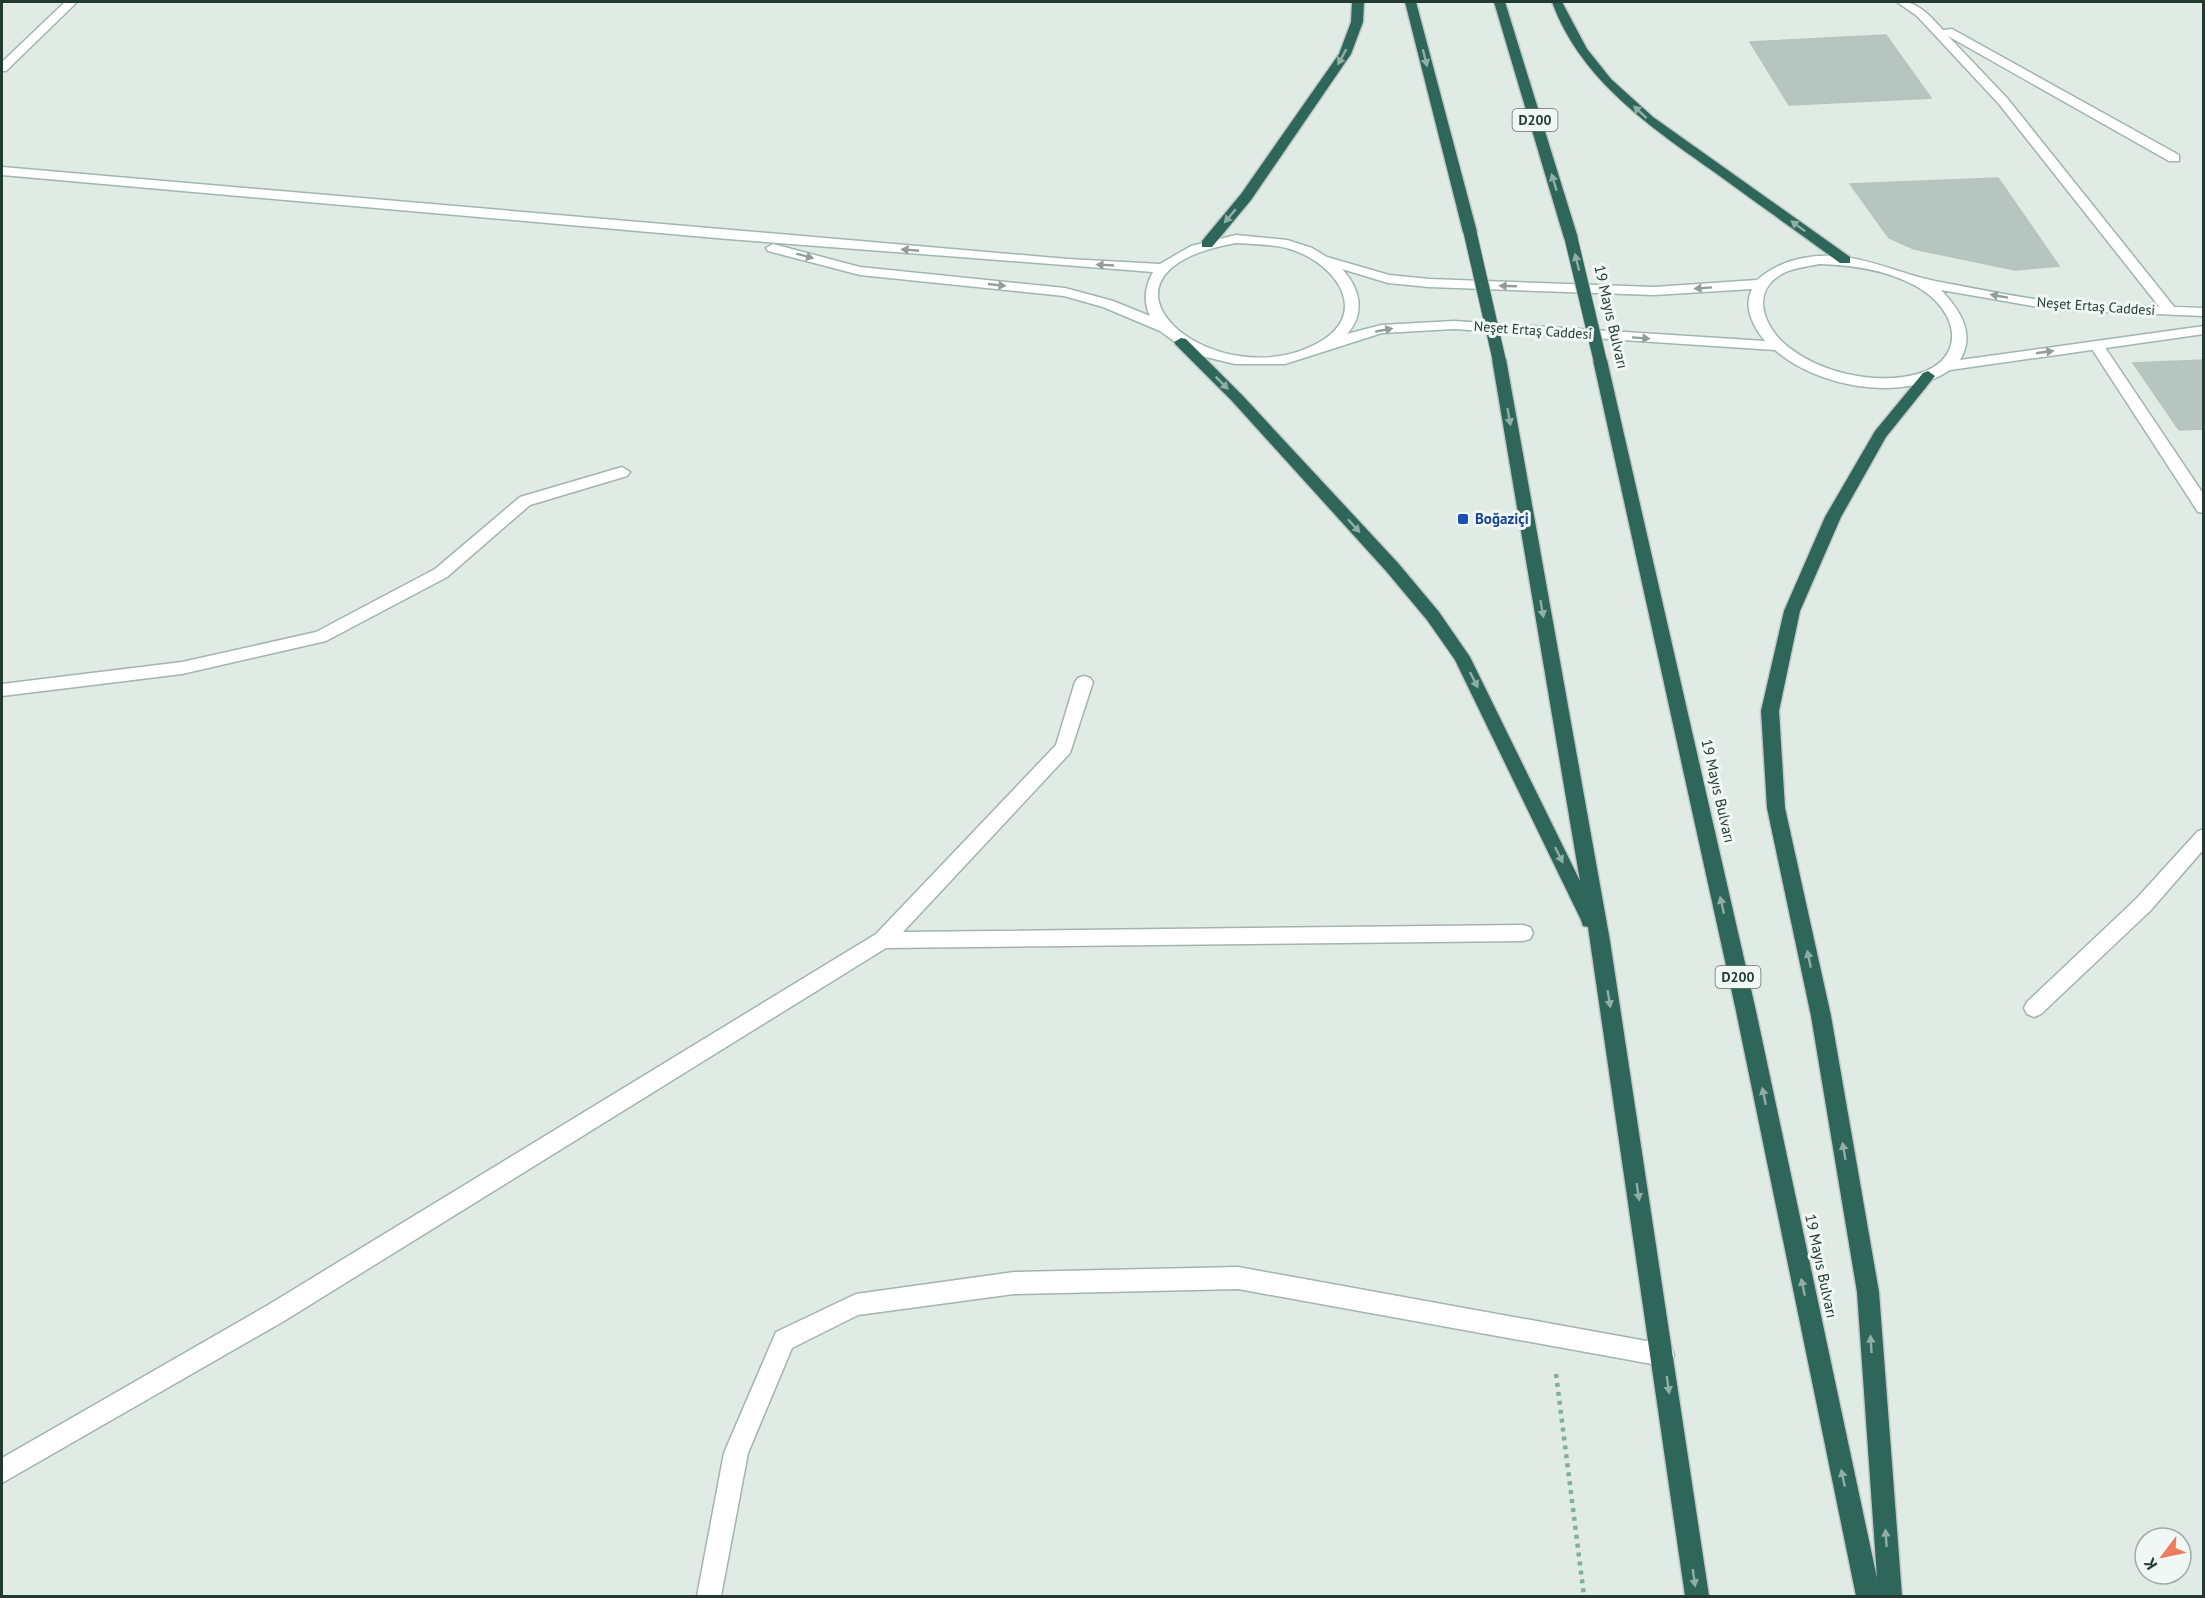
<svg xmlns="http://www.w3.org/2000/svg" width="2205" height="1598" viewBox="0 0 2205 1598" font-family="'PT Sans',sans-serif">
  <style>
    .building { fill: #b6c5bf; stroke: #b3c4bc; stroke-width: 1.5 }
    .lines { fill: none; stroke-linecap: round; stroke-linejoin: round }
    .lane-casing { stroke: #a3b3ad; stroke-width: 3 }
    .street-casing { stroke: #a3b3ad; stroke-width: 3 }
    .secondary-casing { stroke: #9fb6ad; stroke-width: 3 }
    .highway-casing { stroke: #c1c8c6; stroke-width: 3 }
    .path { stroke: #81ae9e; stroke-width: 4.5; stroke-dasharray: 4 5; stroke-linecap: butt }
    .lane { fill: #fff; fill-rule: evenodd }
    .street { fill: #fff; fill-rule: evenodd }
    .secondary { fill: #fff; fill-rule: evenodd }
    .highway { fill: #2e6659; fill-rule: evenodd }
    .highway-bridge-casing { stroke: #c1c8c6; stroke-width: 15; stroke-linecap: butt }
    .highway-bridge { stroke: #2e6659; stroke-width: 13 }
    .oneway { fill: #8faea6 }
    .oneway2 { fill: #909d99 }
    .transit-dot { fill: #1a4fb4; stroke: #f0f7f4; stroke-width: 2 }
    .labels { text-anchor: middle; stroke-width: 6; stroke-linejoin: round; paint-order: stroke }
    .shield { fill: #f0f7f4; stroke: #5f736d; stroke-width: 1.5 }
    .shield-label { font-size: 14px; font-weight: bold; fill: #213b33 }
    .far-street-label { font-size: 14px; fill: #213b33; stroke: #f0f7f4 }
    .street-label { font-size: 15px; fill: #213b33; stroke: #f0f7f4 }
    .transit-label { font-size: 15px; font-weight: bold; fill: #164399; stroke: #f0f7f4; text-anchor: start }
  </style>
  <rect width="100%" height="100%" fill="#e0ebe6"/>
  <path class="building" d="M1886,35L1931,98L1789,105L1750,42Z
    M1998,178L2059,266L2015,270L1914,249L1889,238L1850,184Z
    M2204,360V429L2179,430L2133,363Z"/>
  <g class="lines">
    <defs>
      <path id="lane" d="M622,467L630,472L627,476L530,505L447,577L326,641L182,674L2,696V684L182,662L316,632L435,569L520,497Z"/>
      <path id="street" d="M65,2H77L6,71H2V62Z
        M1897,2C1917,0 1930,16 1943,30L1952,29L2179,155V161H2169L1948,36L2007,98L2175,308V314H2165L1999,104L1917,16Z
        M2097,342L2102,343L2204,495V513L2198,512L2090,346Z
        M1084,676L1090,678L1093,682L1070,753L903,932L1523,925L1530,927L1533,933L1530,939L1523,941L886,948L284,1321L2,1483V1458L268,1305L876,934L1056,745L1075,682L1078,678Z
        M2204,829V849L2150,911L2041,1014L2034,1017L2027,1014L2024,1008L2027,1002L2136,899L2198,831Z
        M1238,1267L1663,1344L1671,1347L1674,1355L1671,1363L1663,1366L1238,1289L1014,1294L858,1315L792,1348L748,1453L721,1596H697L724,1453L776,1332L856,1294L1014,1272Z"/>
      <path id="secondary" d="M2,167L1068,259L1160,264L1191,246L1236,235L1287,240L1312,248L1327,257L1389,275L1429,279L1654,287L1757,280C1774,265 1797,257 1820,256C1865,254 1899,275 1940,282C1979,289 2018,298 2057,302C2106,306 2155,306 2204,308V316L2056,310L1941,290C1960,310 1976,334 1960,360L2204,326V334L1950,370C1902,403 1817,387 1775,350L1454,329L1382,333L1285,364H1235L1206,357L1185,349L1160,331L1103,307L1064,296L860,275L768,251L766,248L773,244L860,267L1065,288L1113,301L1150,316C1143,301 1145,286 1153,272L728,239L2,175ZM1236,243C1254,244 1273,244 1290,249C1338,264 1373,316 1314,345C1210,397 1067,273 1236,243ZM1819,264C1851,265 1883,269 1912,284C1964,310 1970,368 1903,377C1866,382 1822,372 1791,349C1767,332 1748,295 1780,275C1791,268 1806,267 1819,264ZM1342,269L1388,283L1429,287L1654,295L1752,289C1743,307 1753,326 1765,341L1454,321L1381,325L1347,334C1366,313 1360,288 1342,269Z"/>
      <path id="highway" d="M1352,2H1364L1363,22L1351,54L1251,200L1212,247H1202V241L1241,194L1339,54L1351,22Z
        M1405,2H1416L1477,232L1475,235H1465L1463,232Z
        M1494,2H1505L1578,238L1576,241H1566L1564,238Z
        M1552,2H1562L1587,49L1611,79L1653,117L1850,257V263H1840C1799,233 1758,204 1717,174C1651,127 1581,81 1552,2Z
        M1181,338L1186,339L1242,395L1398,563L1439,612L1470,657L1580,881L1492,359L1499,354L1506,359L1610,941L1709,1596H1685L1588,927L1583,926L1581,920L1455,660L1427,620L1386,571L1232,401L1176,345L1174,342Z
        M1600,355L1607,360L1756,1011L1877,1578L1857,1292L1811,1016L1767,808L1761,711L1784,611L1825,517L1875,431L1923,373L1928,371L1935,376L1886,437L1841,517L1800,611L1779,711L1785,808L1831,1016L1879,1292L1902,1596H1856L1736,1011L1593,360Z"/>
    </defs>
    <use href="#lane" class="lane-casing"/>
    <use href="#street" class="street-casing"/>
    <use href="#secondary" class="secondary-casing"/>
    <use href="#highway" class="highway-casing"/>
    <path class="path" d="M1556,1374L1584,1596"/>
    <use href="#lane" class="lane"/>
    <use href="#street" class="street"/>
    <use href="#secondary" class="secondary"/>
    <use href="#highway" class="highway"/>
    <defs>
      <path id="highway-bridge" d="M1470,232L1499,359
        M1571,238L1600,360"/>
    </defs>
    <use href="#highway-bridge" class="highway-bridge-casing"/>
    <use href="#highway-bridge" class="highway-bridge"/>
  </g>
  <defs><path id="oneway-solid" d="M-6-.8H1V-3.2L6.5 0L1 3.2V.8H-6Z" transform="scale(1.5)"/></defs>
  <g class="oneway">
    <use href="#oneway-solid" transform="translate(1342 57) rotate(119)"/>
    <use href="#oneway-solid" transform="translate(1425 58) rotate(76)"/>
    <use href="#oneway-solid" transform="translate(1640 112) rotate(-137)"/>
    <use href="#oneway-solid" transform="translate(1554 182) rotate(-107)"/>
    <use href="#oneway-solid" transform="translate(1230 216) rotate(130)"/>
    <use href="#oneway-solid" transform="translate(1798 226) rotate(-144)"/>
    <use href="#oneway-solid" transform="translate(1577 262) rotate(-104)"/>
    <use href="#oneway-solid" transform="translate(1222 383) rotate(45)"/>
    <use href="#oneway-solid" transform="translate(1509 417) rotate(80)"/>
    <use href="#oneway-solid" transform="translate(1354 526) rotate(48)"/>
    <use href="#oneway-solid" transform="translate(1542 609) rotate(80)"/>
    <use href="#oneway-solid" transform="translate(1474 680) rotate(63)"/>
    <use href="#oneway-solid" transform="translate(1559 855) rotate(64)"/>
    <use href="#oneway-solid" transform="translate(1722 905) rotate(-103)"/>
    <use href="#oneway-solid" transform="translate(1809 959) rotate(-102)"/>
    <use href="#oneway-solid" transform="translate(1609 999) rotate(81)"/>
    <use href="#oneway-solid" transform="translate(1764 1096) rotate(-102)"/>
    <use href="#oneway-solid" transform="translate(1844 1151) rotate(-100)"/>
    <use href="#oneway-solid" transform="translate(1638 1192) rotate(81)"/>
    <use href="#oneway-solid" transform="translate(1803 1287) rotate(-102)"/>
    <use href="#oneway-solid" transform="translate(1871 1344) rotate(-94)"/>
    <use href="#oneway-solid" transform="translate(1668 1385) rotate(82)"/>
    <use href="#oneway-solid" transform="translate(1843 1478) rotate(-102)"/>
    <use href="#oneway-solid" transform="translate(1886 1538) rotate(-94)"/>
    <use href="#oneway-solid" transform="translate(1694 1578) rotate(82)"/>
  </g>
  <g class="oneway2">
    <use href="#oneway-solid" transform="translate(910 250) rotate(-175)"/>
    <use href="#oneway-solid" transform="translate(805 256) rotate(15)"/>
    <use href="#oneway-solid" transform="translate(1105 265) rotate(-177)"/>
    <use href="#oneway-solid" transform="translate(997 285) rotate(6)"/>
    <use href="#oneway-solid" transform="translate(1508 286) rotate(-178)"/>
    <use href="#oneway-solid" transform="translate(1703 288) rotate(176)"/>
    <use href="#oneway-solid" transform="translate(1999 296) rotate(-170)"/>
    <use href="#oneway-solid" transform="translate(1384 330) rotate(-10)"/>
    <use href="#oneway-solid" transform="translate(1641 338) rotate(4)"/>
    <use href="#oneway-solid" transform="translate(2045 352) rotate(-8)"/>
  </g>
  <rect class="transit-dot" x="1457" y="513" width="12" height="12" rx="3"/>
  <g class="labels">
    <g class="shield">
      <rect x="1512.5" y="109" width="45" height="22" rx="4.5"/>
      <rect x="1715.5" y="966" width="45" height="22" rx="4.5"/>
    </g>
    <g class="shield-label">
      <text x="1535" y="125">D200</text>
      <text x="1738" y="982">D200</text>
    </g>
    <g class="far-street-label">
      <text transform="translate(2096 306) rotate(4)" y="5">Neşet Ertaş Caddesi</text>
      <text transform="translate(1533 330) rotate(4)" y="5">Neşet Ertaş Caddesi</text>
    </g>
    <g class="street-label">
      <text transform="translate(1611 317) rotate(77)" y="5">19 Mayıs Bulvarı</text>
      <text transform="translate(1718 791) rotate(77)" y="5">19 Mayıs Bulvarı</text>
      <text transform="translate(1821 1266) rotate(78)" y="5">19 Mayıs Bulvarı</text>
    </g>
    <g class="transit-label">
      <text x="1475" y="524">Boğaziçi</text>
    </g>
  </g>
  <rect width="2205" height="1598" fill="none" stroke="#213b33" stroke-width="6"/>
  <g transform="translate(2163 1556) rotate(238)"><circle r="28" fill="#f0f7f4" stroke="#9daca7" stroke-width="1.5"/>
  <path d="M0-4.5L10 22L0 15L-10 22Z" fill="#ee7b5b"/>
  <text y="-9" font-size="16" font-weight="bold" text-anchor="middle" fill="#213b33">K</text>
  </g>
</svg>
